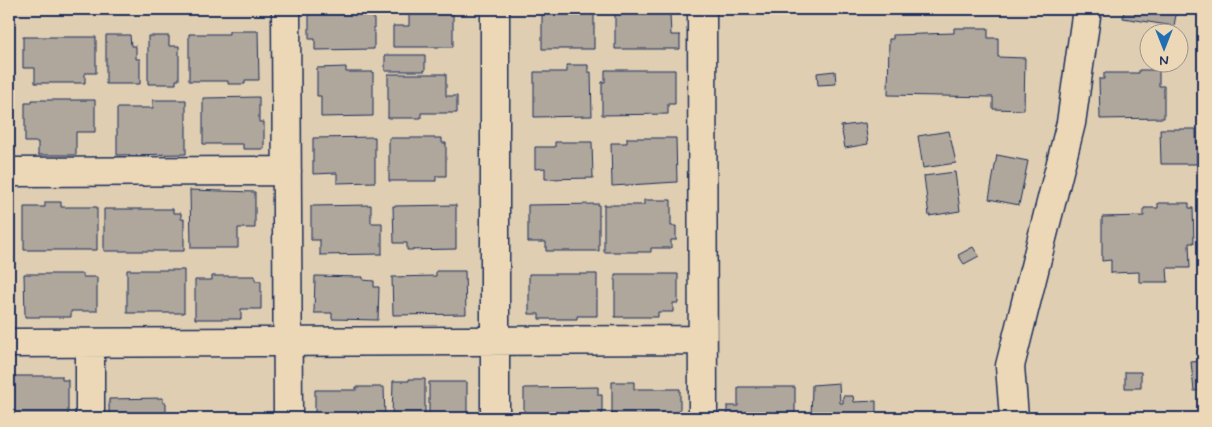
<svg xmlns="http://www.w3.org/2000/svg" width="1212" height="427" viewBox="0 0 1212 427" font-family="Mynerve,sans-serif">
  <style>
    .building { fill: #afa69c; stroke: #1b2f5e }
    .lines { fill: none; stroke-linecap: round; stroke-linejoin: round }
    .street-casing { stroke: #1b2f5e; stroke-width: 31 }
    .street { stroke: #ecd8b6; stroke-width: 28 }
  </style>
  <rect width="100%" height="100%" fill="#dfceb1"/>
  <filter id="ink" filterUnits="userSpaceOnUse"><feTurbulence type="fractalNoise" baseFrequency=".02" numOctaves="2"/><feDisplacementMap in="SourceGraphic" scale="10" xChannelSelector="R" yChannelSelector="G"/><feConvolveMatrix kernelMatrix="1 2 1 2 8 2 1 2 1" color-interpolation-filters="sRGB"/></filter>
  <g filter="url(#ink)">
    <path class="building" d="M309,9H374V49L315,50V39H309Z
      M409,9H453V47H393V26H409Z
      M542,9H594V49H542Z
      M1124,9H1177L1174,26L1123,18Z
      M615,14H670L671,35H680V49H615Z
      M954,28H988V38H998V57L1025,58L1024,110L993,109V97L888,95L889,39H893V35L954,33Z
      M229,31H258L259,80H245V84H228V81H189V34H229Z
      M106,35H130L131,46H136V59H140V84H106Z
      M148,36H169V46H179V80H176V84H148Z
      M23,37H96V73H85V83H35V68H23Z
      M385,55H425V71H385Z
      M567,65H588V72H591L592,116L534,117V72H567Z
      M346,67V72H373V116L321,117V96H317V68Z
      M605,70H675V104H668V114L602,115V82H605Z
      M1139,70H1159V86H1164V118L1100,119L1099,79H1104V73H1139Z
      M835,71L836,84L818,85L817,73Z
      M388,74H446V96H457V113H421V118H388Z
      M259,97V122H264V149H243V144H203V98Z
      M32,100H95V132H76V155H38V142H25V103H32Z
      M153,100H186V154L117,155V108H153Z
      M865,123L868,144L845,148L841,126Z
      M1160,129H1196L1197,164H1161Z
      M949,131L956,163L923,168L918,136Z
      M375,137V182L337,183V173L313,174V138Z
      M389,138H442V143H446V176H436V181H389Z
      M627,138H676L677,182L612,186L611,143H627Z
      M555,142H592L593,178L545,179V168L535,169V147H555Z
      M997,155L1028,161L1019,205L989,199Z
      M955,172L960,211L929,216L924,176Z
      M190,190L255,192V228H238V248H191Z
      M644,200H671V226H676V240H671V248H651V252H604V205H644Z
      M45,202H61V207H97V250H24V207H45Z
      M1158,203H1189V208H1193L1194,243H1189L1190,268H1167L1168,282H1139V272L1111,273V260L1102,261V217L1144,216V208H1158Z
      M599,204V251H546V242H528V205Z
      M371,205V223H382V254L320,255V240H311V206Z
      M456,205V249L407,250V243H394L393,206Z
      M104,209H173V213H181V219H184V251H104Z
      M973,247L979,256L964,264L958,255Z
      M127,270H184V313H127Z
      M436,271H465L466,314L393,315L392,277L436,276Z
      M24,274H83V277H97V311H71V317H25Z
      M529,274H597V316H577V319H539V314H529Z
      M615,274H678V303H673V312H658V317H615Z
      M212,276H255V281H261V309H241V319H195V280H212Z
      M315,276L363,277V280L374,281V287H379L378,320L332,319V313H314Z
      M1203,361V390L1194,391L1191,362Z
      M1125,372H1141V388H1125Z
      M9,376H62V380H68V418H9Z
      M409,379H425V418H392L393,381H409Z
      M429,382H467V418H429Z
      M612,382H634V389H680V418H612Z
      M839,383L840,403H843V396H853L854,402L876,401V418H811L812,385Z
      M356,387H384L385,418H315V390H356Z
      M598,387V395H602V418H524V388Z
      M738,387H795V418H727V406H738Z
      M163,398V403H166V414H186V418H109V399Z"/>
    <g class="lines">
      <defs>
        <path id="street" d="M286,9L288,418
          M495,9V418
          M702,9L703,418
          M9,172L287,171
          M9,343L702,340
          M90,343V418
          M1014,418L1010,366L1071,123L1087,9"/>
      </defs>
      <use href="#street" class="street-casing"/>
      <use href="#street" class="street"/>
    </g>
  </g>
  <rect width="1212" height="427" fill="none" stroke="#ecd8b6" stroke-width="30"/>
  <rect x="15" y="15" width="1182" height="397" fill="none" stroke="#1b2f5e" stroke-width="2" filter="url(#ink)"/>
  <g transform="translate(1164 48) rotate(180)"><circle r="24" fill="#ecd8b6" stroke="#989493"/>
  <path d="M0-4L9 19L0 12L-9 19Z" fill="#1f6fb2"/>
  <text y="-8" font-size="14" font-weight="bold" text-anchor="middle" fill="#1b2f5e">N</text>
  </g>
</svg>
